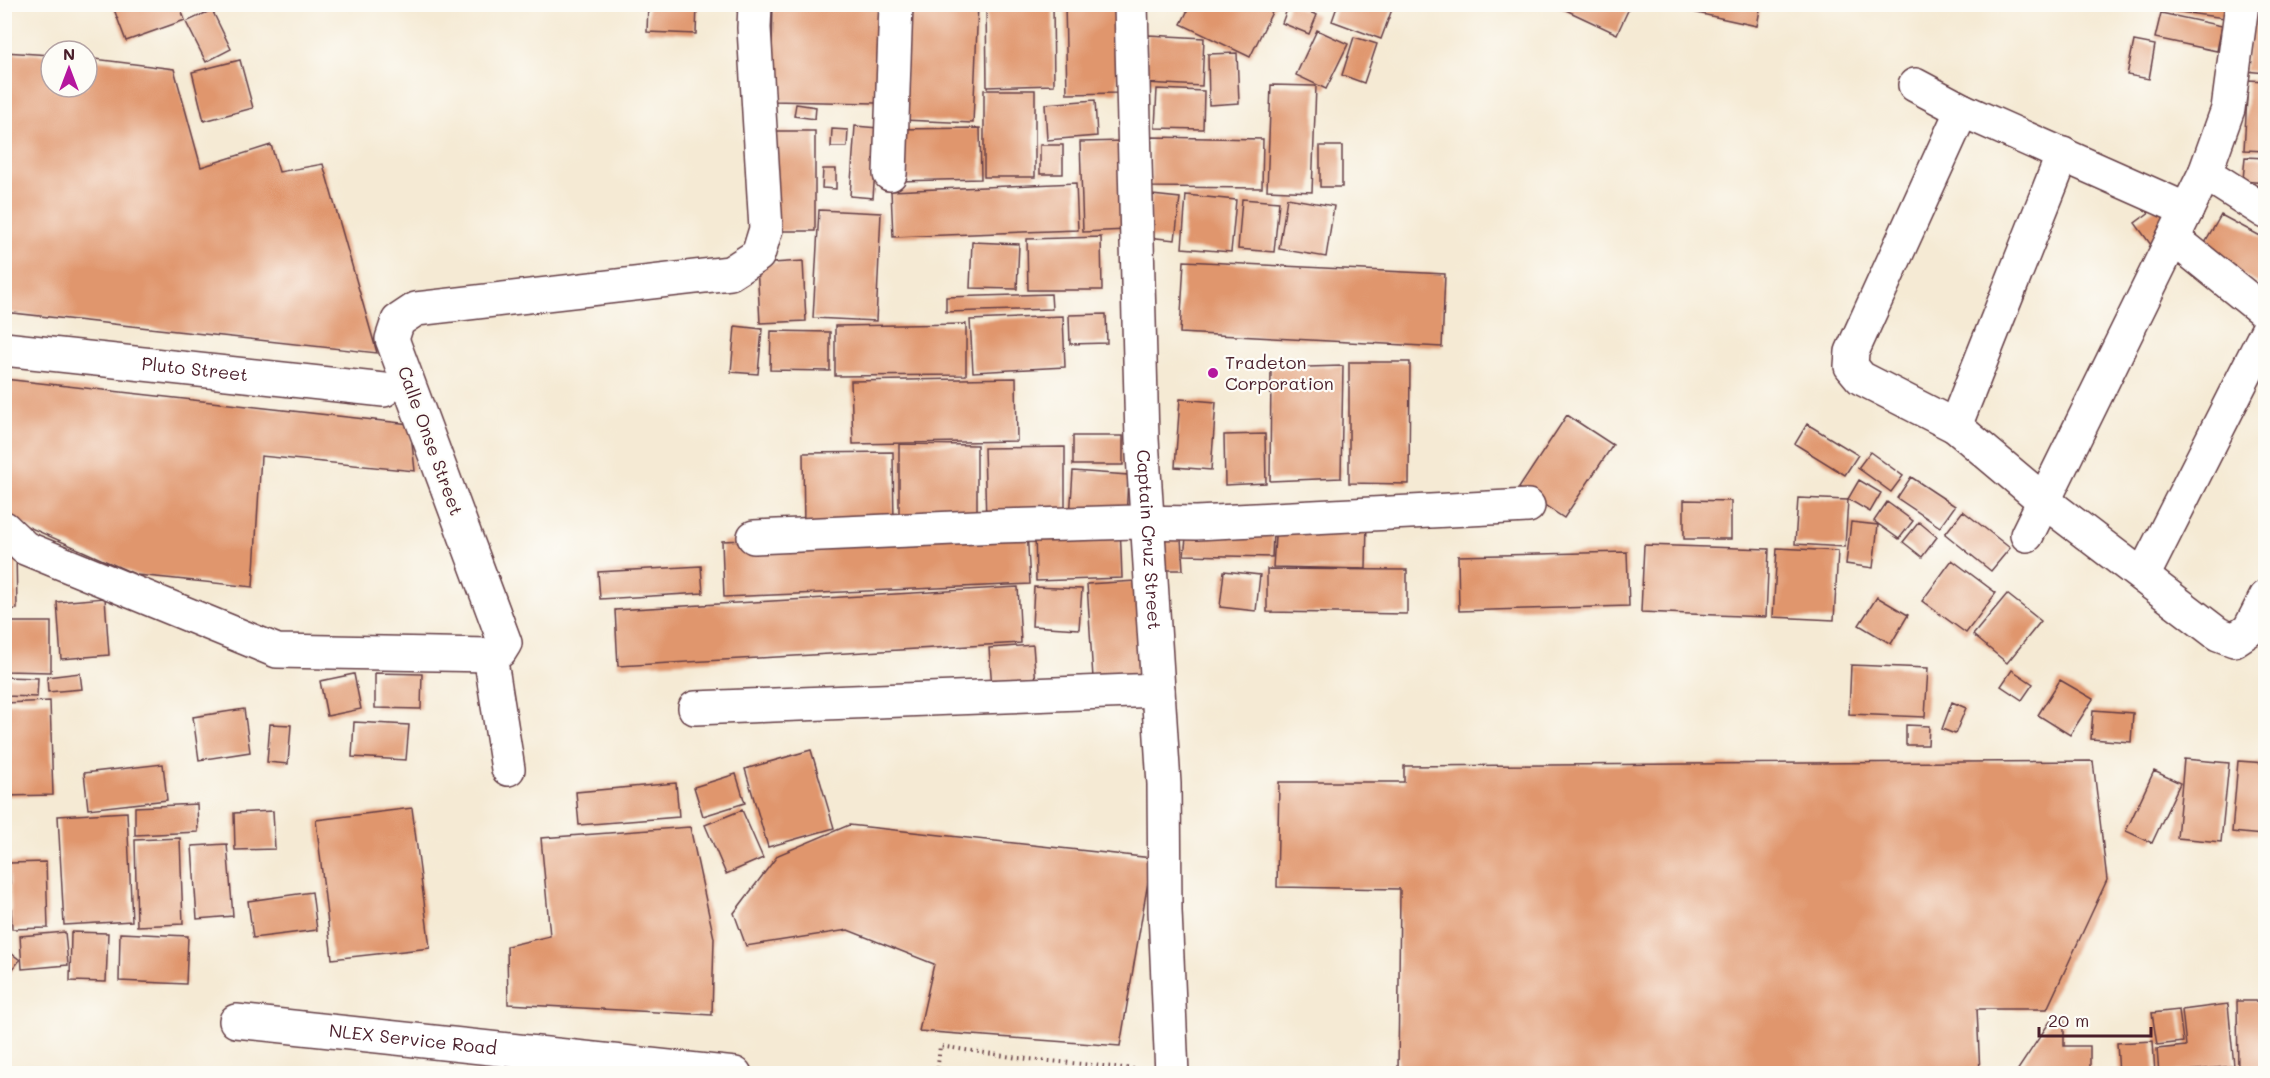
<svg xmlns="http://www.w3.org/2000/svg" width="2270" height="1078" viewBox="0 0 2270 1078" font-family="Mali,sans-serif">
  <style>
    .building { fill: #e0966d }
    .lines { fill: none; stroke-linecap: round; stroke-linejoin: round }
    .minor-casing { stroke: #643d44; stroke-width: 36 }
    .path { stroke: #643d44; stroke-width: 4; stroke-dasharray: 1.5 4.5; stroke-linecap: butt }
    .minor { stroke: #fff; stroke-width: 33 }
    .poi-dot { fill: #b5179e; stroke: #fdfcf7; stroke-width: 2 }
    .labels { text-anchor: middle; stroke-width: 4.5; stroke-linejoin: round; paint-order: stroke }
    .poi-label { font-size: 18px; fill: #4a1f2b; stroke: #fdfcf7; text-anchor: start }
    .street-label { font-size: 18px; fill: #4a1f2b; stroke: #fdfcf7 }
  </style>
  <rect width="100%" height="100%" fill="#fdfcf7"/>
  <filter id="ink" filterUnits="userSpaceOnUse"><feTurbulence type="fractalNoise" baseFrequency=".0167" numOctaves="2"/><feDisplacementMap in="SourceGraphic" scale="12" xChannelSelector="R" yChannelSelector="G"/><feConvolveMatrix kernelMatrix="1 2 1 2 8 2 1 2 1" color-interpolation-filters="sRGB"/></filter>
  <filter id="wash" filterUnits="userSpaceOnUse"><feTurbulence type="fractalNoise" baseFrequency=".008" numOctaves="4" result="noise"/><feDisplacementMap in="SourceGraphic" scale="24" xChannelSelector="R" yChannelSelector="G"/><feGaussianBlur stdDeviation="1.35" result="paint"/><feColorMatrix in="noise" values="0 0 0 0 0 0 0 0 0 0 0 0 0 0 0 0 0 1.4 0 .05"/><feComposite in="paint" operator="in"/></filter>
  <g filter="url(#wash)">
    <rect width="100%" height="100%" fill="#f5ead4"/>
    <g id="blocks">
      <path class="building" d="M112,4H179L185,20L126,41Z
        M648,4H697L696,34L647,32Z
        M773,4L879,5L876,103L771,101Z
        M908,4H978L973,123L903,120Z
        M986,4H1053L1054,85L987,87Z
        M1065,4H1116L1118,93L1067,94Z
        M1191,4H1276L1250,57L1181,24Z
        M1289,4L1317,15L1309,34L1282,23Z
        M1338,4H1394L1381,39L1332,21Z
        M1553,4H1631L1617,34Z
        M1690,4H1761L1757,26L1688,11Z
        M2167,4H2234L2232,19L2166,10Z
        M2252,4H2266V73L2245,71Z
        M212,10L231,49L206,62L186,22Z
        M2161,13L2222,26L2217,51L2155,38Z
        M1317,30L1348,44L1326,89L1296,75Z
        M1148,35L1204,38L1202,86L1146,83Z
        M1354,37L1377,44L1364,83L1342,75Z
        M2134,41L2155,45L2149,79L2127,75Z
        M4,52L51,55V87H87V58L174,69L201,167L271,145L279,172L323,164L377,353L4,312Z
        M1237,53L1239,103L1209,105L1208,54Z
        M240,60L253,108L204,121L192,72Z
        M2248,80L2266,81V151L2244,150Z
        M1271,85L1316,86L1312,192L1267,190Z
        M1157,89L1204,91L1203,129L1155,128Z
        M984,90H1035V177H984Z
        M1095,100L1097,136L1047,140L1045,104Z
        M796,104L816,107L815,119L794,116Z
        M855,126L878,128L873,198L850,196Z
        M980,128L981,179L898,181L897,129Z
        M832,129L848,130L847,147H831Z
        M774,131H815V231H773Z
        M1151,137L1263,139L1262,188L1151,187Z
        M1125,141L1127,230L1083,232L1080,142Z
        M1040,145H1063V174H1040Z
        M1320,146H1342V187H1320Z
        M2245,157L2266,158V182L2243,180Z
        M823,169H836V189L822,188Z
        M1076,183L1078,230L893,237L891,191Z
        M1152,195L1180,198L1175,240L1147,237Z
        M1186,195L1236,200L1231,252L1182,248Z
        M1287,198L1334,206L1326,257L1279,249Z
        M1242,199L1279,202L1274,252L1238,249Z
        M2158,206L2174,228L2151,245L2135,223Z
        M819,210L881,213L876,321L813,318Z
        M2221,215L2266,239V288L2200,252Z
        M1101,237L1102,290H1028L1027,239Z
        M972,242L1019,244L1017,289L970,288Z
        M803,261L806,321L760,323L757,264Z
        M1184,261L1445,274L1442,347L1180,333Z
        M1051,294L1052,309L946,312V297Z
        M1106,314L1107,343L1070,344L1069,315Z
        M1063,316L1065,367L973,372L970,320Z
        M966,324V375L835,376V326Z
        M735,326L762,329L758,374L731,372Z
        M771,331L830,332V371L770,370Z
        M1349,362H1410L1409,484L1349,483Z
        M1343,366L1341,478L1270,481L1271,368Z
        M1016,378L1017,441L853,444L851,381Z
        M4,379L410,424L415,471L261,456L253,587L137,575L15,521L4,509Z
        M1180,399L1216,402L1211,470L1175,467Z
        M1567,415L1613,445L1564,518L1519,488Z
        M1807,424L1858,455L1845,475L1795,444Z
        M1265,434L1266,483L1225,485L1224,435Z
        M1073,436H1123V465H1073Z
        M899,444L977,445V526H899Z
        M1065,447V521L986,522L984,448Z
        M893,452L894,527L804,528L803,453Z
        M1870,452L1903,476L1891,492L1858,468Z
        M1073,471L1128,475L1126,521L1070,518Z
        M1911,477L1955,506L1940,527L1897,498Z
        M1859,480L1881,493L1870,512L1848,499Z
        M1798,498L1848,500L1845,547L1795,544Z
        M1684,500L1731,501V539H1684Z
        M1887,502L1913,521L1899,539L1874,521Z
        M1963,511L2010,548L1991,571L1945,534Z
        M1367,520L1366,569L1273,567L1276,523Z
        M1851,522L1878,525L1873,568L1846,564Z
        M1919,522L1937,537L1922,557L1903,542Z
        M1120,524L1122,578L1036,581L1035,526Z
        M1027,529L1030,584L724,597L722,541Z
        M1187,530L1273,532L1272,557L1184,555Z
        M1181,538L1183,570H1163L1161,539Z
        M1644,545L1769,549L1766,617L1641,612Z
        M1777,548L1838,551L1834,620L1773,617Z
        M4,550H16L17,609L4,610Z
        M1627,552L1629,606L1459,611L1458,556Z
        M1952,560L1996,593L1966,633L1922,601Z
        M701,566L703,593L600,599L598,572Z
        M1267,569L1407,570V614L1267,612Z
        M1224,571L1260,575L1256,611L1220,607Z
        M1136,581L1141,675L1093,678L1087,584Z
        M1018,587L1021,643L618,666L615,610Z
        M1034,587L1082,589L1079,629L1032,626Z
        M2007,594L2041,621L2007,663L1973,635Z
        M1877,597L1908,615L1891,644L1859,625Z
        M105,598L109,655L61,659L57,602Z
        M4,622H51V672L4,671Z
        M1033,645L1036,684L992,688L989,648Z
        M1851,665L1928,668L1925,717L1849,714Z
        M2012,670L2033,684L2022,700L2001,686Z
        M80,673L82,689L48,692L47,677Z
        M375,673L422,674L421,709L375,708Z
        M354,674L361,709L327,716L320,681Z
        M4,677L38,678L37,697L4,696Z
        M2060,680L2093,699L2070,735L2038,715Z
        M50,701L53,795L4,796V703Z
        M1952,702L1966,708L1955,734L1942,729Z
        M244,709L250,752L199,760L193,717Z
        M2093,710L2133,713L2131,742L2091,739Z
        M354,722L409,725L406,760L352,757Z
        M270,724L291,725L288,764L267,762Z
        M1906,725L1929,726L1928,745H1906Z
        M811,750L834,828L768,847L745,769Z
        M2184,759L2229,763L2221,842L2177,838Z
        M2093,761L2107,880L2047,1009H1977L1980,1074H1398L1400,889L1277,887L1279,782H1404V766Z
        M2238,761L2266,763L2262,835L2232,832Z
        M163,764L167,800L88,809L84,773Z
        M2154,771L2180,783L2152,843L2126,831Z
        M736,774L745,803L703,816L694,787Z
        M676,783L679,817L579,825L576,792Z
        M197,804L198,832L135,835V807Z
        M412,808L430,948L332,959L316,820Z
        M742,810L763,858L726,874L705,825Z
        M273,811L275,849L235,850L234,813Z
        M127,812L132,921L64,925L58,816Z
        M849,825L1152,858L1120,1046L919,1031L934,964L848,930L746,946L734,913L778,855Z
        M690,827L714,938L712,1015L508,1004L507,946L550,936L541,838Z
        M180,838L183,924L137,926L135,840Z
        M227,844L233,916L197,919L192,846Z
        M46,862L48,928L12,929L9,863Z
        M312,892L317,930L253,938L248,901Z
        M65,932L68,965L22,969L20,936Z
        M71,932L108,933L106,982L70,981Z
        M120,933L188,936L186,984L119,981Z
        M4,948L20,960L4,980Z
        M2237,1001H2266V1074H2238Z
        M2228,1004L2234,1066L2159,1074L2157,1049L2186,1046L2182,1010Z
        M2179,1010L2183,1042L2157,1045L2152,1013Z
        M2053,1017H2064V1046H2090V1074H2015Z
        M2153,1041L2155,1074H2119L2117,1043Z"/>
    </g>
  </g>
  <g filter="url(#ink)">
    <use href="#blocks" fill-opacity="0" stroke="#643d44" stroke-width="1.5"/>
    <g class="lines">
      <defs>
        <g id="minor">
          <path id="s1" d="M1131,4L1142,439L1164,784L1165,911L1172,1074"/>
          <path d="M2242,4L2228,109L2205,173L2266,212"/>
          <path d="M1915,85L1962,110L2187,210"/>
          <path d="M1962,110L1852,352L1851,366L1861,378L1955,426L2044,501L2218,634L2234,640L2249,630L2266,597"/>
          <path d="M890,174L896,4"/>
          <path d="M2173,238L2266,313"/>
          <path id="s2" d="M4,349L384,390"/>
          <path d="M1955,426L2063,154"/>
          <path d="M4,528L25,548L277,651L490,655L500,651L505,643L392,339L398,321L416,309L730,273L758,255L766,229L754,28L755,4"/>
          <path d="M2027,535L2205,173"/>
          <path d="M754,537L998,526L1135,522L1196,523L1528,506"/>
          <path d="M2143,576L2266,333"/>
          <path d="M490,655L508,769"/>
          <path d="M695,708L1158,690"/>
          <path id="s3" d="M236,1021L735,1074"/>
        </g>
      </defs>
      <use href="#minor" class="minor-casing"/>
      <path class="path" d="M937,1074L940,1046L1018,1058L1135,1069"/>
      <use href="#minor" class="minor"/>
    </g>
  </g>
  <circle class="poi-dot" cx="1213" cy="373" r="6"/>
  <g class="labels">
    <g class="poi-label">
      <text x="1225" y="369">Tradeton<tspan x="1225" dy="21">Corporation</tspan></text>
    </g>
    <g class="street-label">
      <text dy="6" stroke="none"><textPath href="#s2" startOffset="192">Pluto Street</textPath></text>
      <text transform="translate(430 441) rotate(70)" y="6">Calle Onse Street</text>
      <text dy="6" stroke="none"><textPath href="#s1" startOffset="536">Captain Cruz Street</textPath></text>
      <text dy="6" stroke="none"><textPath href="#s3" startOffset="178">NLEX Service Road</textPath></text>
    </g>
  </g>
  <rect width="2270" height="1078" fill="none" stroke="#fdfcf7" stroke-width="24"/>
  <g transform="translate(69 69)"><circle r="28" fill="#fdfcf7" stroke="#b5a4a5" stroke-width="1.5"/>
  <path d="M0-4.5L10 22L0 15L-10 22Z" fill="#b5179e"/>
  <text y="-9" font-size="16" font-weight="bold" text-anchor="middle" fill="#4a1f2b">N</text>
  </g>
  <path d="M2039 1027v9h112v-9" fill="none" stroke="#4a1f2b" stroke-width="3"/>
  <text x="2048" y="1027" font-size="18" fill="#4a1f2b" stroke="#fdfcf7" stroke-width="4.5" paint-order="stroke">20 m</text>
</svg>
